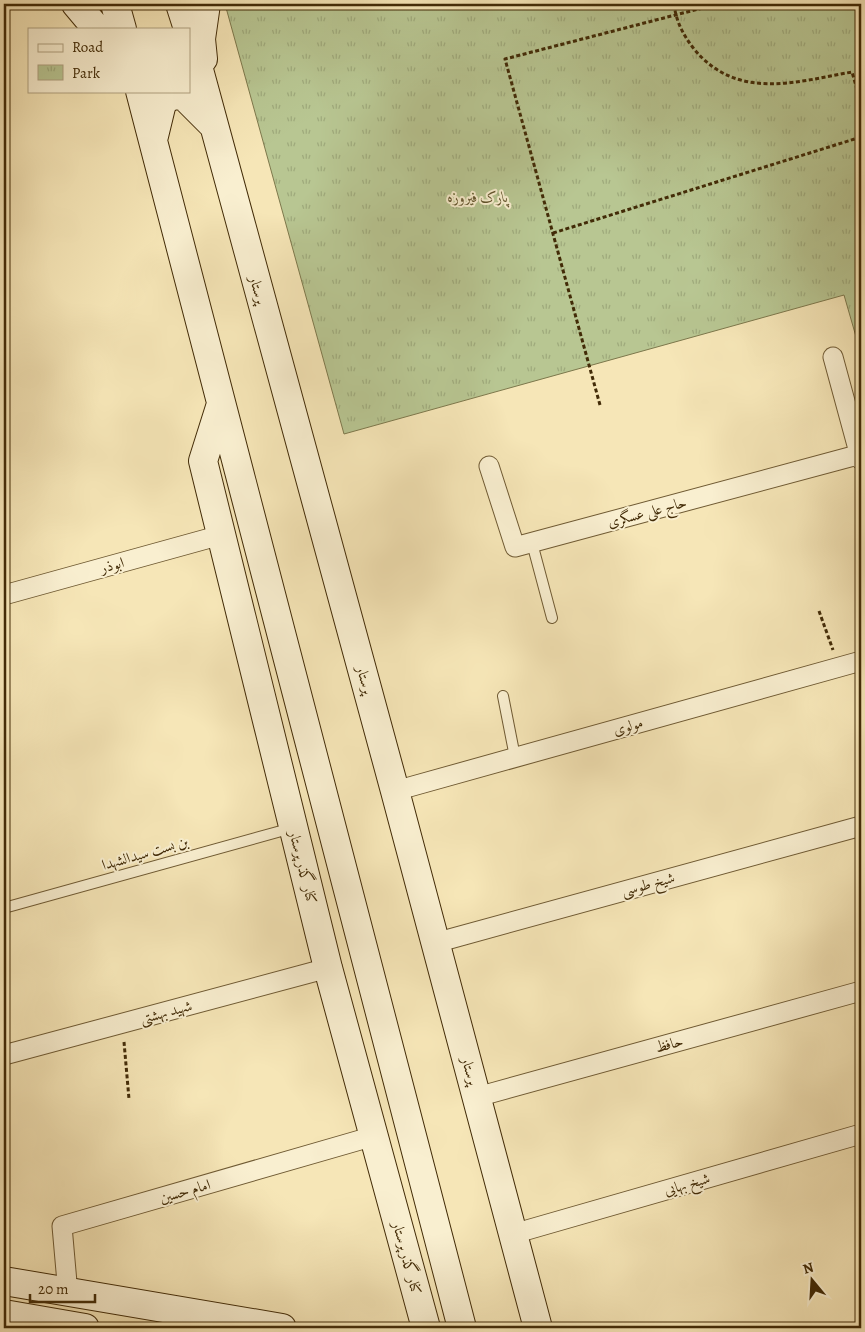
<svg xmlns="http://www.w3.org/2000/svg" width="865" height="1332" viewBox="0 0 865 1332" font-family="Alegreya,Amiri,serif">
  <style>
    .park { fill: url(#park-tufts); stroke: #7d784c }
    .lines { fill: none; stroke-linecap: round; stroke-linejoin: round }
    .lane-casing { stroke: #6f5a33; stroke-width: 12 }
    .street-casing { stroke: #6f5a33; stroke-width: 21 }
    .secondary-casing { stroke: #422b07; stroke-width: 30 }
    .path { stroke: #422b07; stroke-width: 3; stroke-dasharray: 4 2.5; stroke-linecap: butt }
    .lane { stroke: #f9efd0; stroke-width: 10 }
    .street { stroke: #f9efd0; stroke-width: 19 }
    .secondary { stroke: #f9efd0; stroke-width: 28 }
    .labels { text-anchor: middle; stroke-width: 4; stroke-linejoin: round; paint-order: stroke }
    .park-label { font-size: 15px; font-style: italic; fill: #60522a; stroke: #f9efd0 }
    .street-label { font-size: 15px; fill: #422b07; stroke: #f9efd0 }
  </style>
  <defs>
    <pattern id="park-tufts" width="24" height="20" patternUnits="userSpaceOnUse" patternTransform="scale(1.25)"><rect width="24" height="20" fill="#b8c692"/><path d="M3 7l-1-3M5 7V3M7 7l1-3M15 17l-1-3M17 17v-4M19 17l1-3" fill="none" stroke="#9faa7c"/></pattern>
  </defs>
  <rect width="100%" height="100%" fill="#f6e6b7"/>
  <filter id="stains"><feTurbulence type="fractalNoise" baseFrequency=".004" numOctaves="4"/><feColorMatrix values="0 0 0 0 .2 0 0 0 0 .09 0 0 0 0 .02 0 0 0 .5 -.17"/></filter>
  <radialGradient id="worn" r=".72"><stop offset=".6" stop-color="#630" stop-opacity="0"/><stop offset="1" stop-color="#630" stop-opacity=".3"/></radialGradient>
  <path class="park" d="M225,4H861V354L844,295L344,434Z"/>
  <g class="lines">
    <defs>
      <path id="lane" d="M532,543L552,618
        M503,696L515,757
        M4,908L292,828"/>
      <path id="street" d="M833,357L861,460
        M489,466L515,547L861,454
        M4,595L221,535
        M395,791L861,661
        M435,943L861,826
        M4,1055L328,968
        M477,1097L861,991
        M513,1234L861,1134
        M68,1294L62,1226L374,1136"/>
      <path id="secondary" d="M76,4L97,29
        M115,4L122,29
        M180,4L188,29
        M189,33L395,791L538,1328
        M203,59L201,39L206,4
        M140,91L462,1328
        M154,136L162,103L171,95L184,96L212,124
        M221,404L203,461L328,968L426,1328
        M4,1281L282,1328
        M4,1314L85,1328"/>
    </defs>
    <use href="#lane" class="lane-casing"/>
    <use href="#street" class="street-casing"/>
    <use href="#secondary" class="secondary-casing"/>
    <path class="path" d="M674,4C676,21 683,35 694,49C737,101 795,82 852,72L861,103
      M553,233L861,137
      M600,405L505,59L718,4
      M819,611L833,650
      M124,1042L129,1099"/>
    <use href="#lane" class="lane"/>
    <use href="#street" class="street"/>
    <use href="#secondary" class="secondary"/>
  </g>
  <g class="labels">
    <g class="park-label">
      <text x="478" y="202">پارک فیروزه</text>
    </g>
    <g class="street-label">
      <text transform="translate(258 290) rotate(75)" y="5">پرستار</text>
      <text transform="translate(647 512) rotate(-15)" y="5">حاج علی عسگری</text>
      <text transform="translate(112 565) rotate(-15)" y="5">ابوذر</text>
      <text transform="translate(365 680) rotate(75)" y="5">پرستار</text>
      <text transform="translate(628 726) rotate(-16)" y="5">مولوی</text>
      <text transform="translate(145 853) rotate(-16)" y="5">بن بست سیدالشهدا</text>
      <text transform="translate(303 867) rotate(76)" y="5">کنار گذر پرستار</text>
      <text transform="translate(648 884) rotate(-15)" y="5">شیخ طوسی</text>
      <text transform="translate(166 1012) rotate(-15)" y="5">شهید بهشتی</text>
      <text transform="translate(669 1044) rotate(-15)" y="5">حافظ</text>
      <text transform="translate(470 1071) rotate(75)" y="5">پرستار</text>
      <text transform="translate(687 1184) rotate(-16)" y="5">شیخ بهایی</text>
      <text transform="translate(185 1191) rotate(-16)" y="5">امام حسین</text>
      <text transform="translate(407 1258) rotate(75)" y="5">کنار گذر پرستار</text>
    </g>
  </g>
  <rect width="865" height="1332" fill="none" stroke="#f6e6b7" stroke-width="20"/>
  <rect x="5" y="5" width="855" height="1322" fill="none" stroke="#422b07" stroke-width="2.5"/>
  <rect x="10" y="10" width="845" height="1312" fill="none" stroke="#422b07"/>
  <rect x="28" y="28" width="162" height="65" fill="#f9efd0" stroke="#b0a180"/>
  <rect x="38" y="44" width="25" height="8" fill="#f9efd0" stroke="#b0a180"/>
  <text x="72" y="52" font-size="15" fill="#422b07">Road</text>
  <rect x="38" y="65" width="25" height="15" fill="url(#park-tufts)" stroke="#b0a180"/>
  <text x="72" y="78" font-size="15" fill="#422b07">Park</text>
  <g transform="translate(812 1280) rotate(342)" stroke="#f9efd0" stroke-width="4" paint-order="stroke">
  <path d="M0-4L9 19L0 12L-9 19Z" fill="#422b07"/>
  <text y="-8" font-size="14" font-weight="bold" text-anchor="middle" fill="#422b07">N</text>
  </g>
  <path d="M30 1294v8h65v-8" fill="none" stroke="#422b07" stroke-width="2.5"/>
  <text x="38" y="1294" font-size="15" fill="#422b07" stroke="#f9efd0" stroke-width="4" paint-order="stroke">20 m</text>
  <rect width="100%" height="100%" filter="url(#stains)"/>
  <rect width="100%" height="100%" fill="url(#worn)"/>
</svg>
